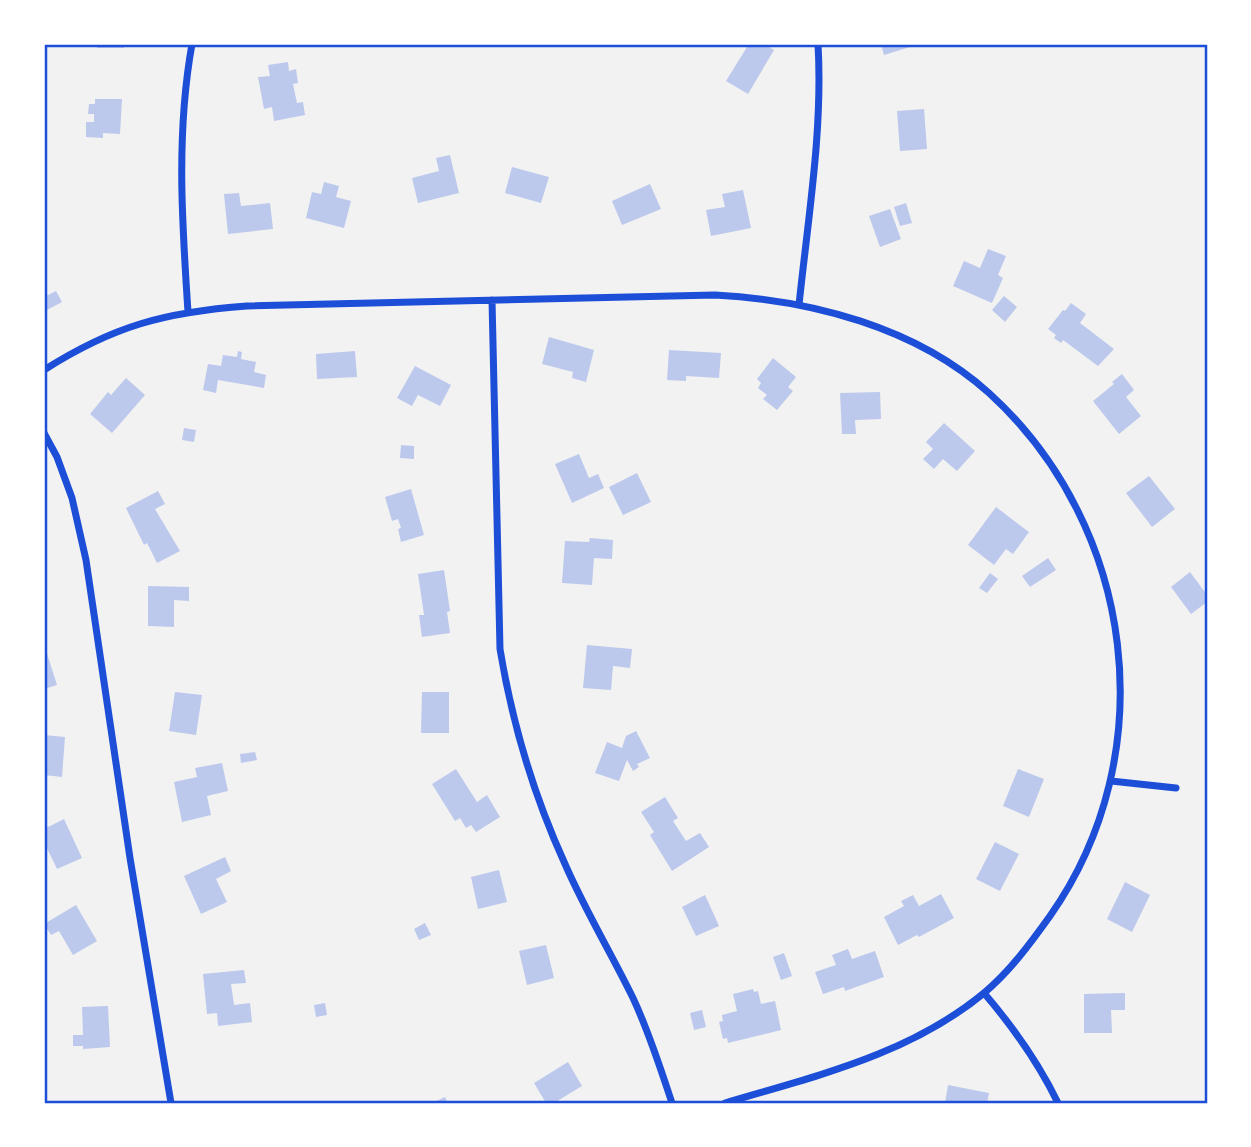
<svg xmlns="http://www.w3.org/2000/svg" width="1251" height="1147" viewBox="0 0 1251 1147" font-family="Mulish,sans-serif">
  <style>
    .building { fill: #bdc9ec }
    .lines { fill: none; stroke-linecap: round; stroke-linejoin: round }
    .minor { stroke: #1d4ed8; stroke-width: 7 }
    .neatline { fill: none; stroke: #1d4ed8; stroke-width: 2.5 }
  </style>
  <rect width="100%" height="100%" fill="#f2f2f2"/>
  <path class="building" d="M97,44H124V48H97Z
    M742,44H764L774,50L748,94L726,81L747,47Z
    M881,44H909L910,47L884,55Z
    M288,62L289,71L296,69L298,83L293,84L297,103L303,102L305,115L274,121L272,107L264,109L258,77L270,76L268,65Z
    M95,99H122L120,134L103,133V138L86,137V122H94V114H88L89,104H95Z
    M924,109L927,149L900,151L897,111Z
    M450,155L459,193L418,203L412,178L439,171L436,158Z
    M512,167L549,177L541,203L505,193Z
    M324,182L339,186L336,197L351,201L344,228L306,218L312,192L321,194Z
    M650,184L661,209L622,225L612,201Z
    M743,190L751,228L711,236L706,210L725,207L722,194Z
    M239,193L241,206L270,203L273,229L228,234L224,194Z
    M906,203L912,223L900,226L894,207Z
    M890,209L901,239L880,247L869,216Z
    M988,249L1006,256L998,275L1003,278L992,303L953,286L964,261L980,268Z
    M56,291L62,302L47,310L44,297Z
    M1004,296L1017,307L1005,322L992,310Z
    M1071,303L1086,314L1080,323L1114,349L1098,366L1063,340L1061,343L1054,338L1056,335L1048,329L1063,310L1065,311Z
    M549,337L594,350L586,382L572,378L573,372L542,364Z
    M669,350L721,353L719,378L686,376V381L667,380Z
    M238,351L242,352L241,359L256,362L254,372L266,375L264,388L218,380L216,393L203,390L208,364L221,366L223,355L237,357Z
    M355,351L357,377L317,379L316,354Z
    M773,358L796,377L788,387L793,391L777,410L763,399L767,395L758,388L761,383L757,379Z
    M415,366L451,385L440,406L418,395L412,406L397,398Z
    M1122,374L1134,390L1126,397L1141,416L1119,434L1093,401L1114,384L1112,382Z
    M126,378L145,395L112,433L90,414L108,392L111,395Z
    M880,392L881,419L855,420L856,434H842L840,393Z
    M944,423L975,451L957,471L943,459L934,469L923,459L933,449L926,442Z
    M184,428L196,430L194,442L182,440Z
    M401,445L414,446V459L400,458Z
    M579,454L589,478L598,474L604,488L572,503L555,464Z
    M637,473L651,502L623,515L609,487Z
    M1149,476L1175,509L1152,527L1126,493Z
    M411,489L424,535L401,542L398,529L401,528L398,519L392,521L385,497Z
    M158,491L165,504L155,509L180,551L157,563L147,543L144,545L126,508Z
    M996,507L1029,532L1013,554L1006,549L994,565L968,545Z
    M590,538L613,540L612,559L594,558L592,585L562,583L565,541L589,542Z
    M1048,558L1056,570L1030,587L1022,576Z
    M444,570L450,611L447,612L450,633L422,637L419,615H424L418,574Z
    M1190,572L1207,595V602L1191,614L1171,587Z
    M990,573L998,579L987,593L979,588Z
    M148,586L189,587V601L174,600V627L148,626Z
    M44,644L57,685L44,689Z
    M587,645L632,649L630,668L613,666L611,690L583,688Z
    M175,692L202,695L196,735L169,731Z
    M422,692H449V733H421Z
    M636,731L650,758L637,764L639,767L633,771L627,760L619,781L595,773L607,742L622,748L626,736Z
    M44,735L65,737L62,777L44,775Z
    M255,752L257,760L241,763L240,754Z
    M222,763L228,791L207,796L211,815L182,822L174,782L197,777L195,768Z
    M456,769L477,802L487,795L500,817L476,832L471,825L466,828L460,818L455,821L432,784Z
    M1018,769L1044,779L1029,817L1003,806Z
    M665,797L678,818L673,821L686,841L700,833L709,847L672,871L650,835L654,832L641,812Z
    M64,819L82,858L57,869L44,842V829Z
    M995,842L1019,854L1000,891L976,879Z
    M225,857L231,871L216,879L227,902L201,914L184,876Z
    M499,870L507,902L478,909L471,877Z
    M1125,882L1150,895L1132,932L1107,919Z
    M941,894L954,918L919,937L917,935L898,945L884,917L904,906L901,901L913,895L919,906Z
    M705,895L719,926L696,936L682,907Z
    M76,905L97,941L73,955L59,931L51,935L44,924Z
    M425,923L431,935L419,940L414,929Z
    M546,945L554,978L527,985L519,951Z
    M848,949L852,959L875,951L884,977L845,991L844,987L823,994L815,972L836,965L832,955Z
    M784,953L792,976L781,980L773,957Z
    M244,970L246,983L231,984L234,1005L250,1003L252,1022L218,1026L217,1013L207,1014L203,974Z
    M753,989L754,992L758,991L761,1004L775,1001L781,1030L728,1043L727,1038L723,1039L719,1022L723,1021L722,1015L737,1011L733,994Z
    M1125,993V1010H1111L1112,1033H1084V994Z
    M325,1003L327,1015L316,1017L314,1005Z
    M108,1006L110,1047L83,1049V1046H73V1035H83L82,1007Z
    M702,1010L706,1027L694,1030L690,1013Z
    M568,1062L582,1086L554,1103H546L534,1083Z
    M948,1085L989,1093L987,1103H945Z
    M445,1097L448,1103H432Z"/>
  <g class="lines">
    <path class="minor" d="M492,300L500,649C512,722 534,796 565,864C585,910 611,953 633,998C649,1032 660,1067 672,1103
      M799,305C808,218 823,130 818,44
      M188,312C182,222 176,133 192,44
      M44,370C113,326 165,312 247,306L715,295C811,300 916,327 989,393C1136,527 1164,754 1050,916C1030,944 1010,971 984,993C909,1055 815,1076 725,1103
      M44,433L57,457L72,498L86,560L130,858L171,1103
      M1111,781L1176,788
      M984,993C1014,1028 1038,1062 1058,1103"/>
  </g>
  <rect width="1251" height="1147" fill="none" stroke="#ffffff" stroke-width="91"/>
  <rect x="46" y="46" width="1160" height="1056" class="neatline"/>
</svg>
